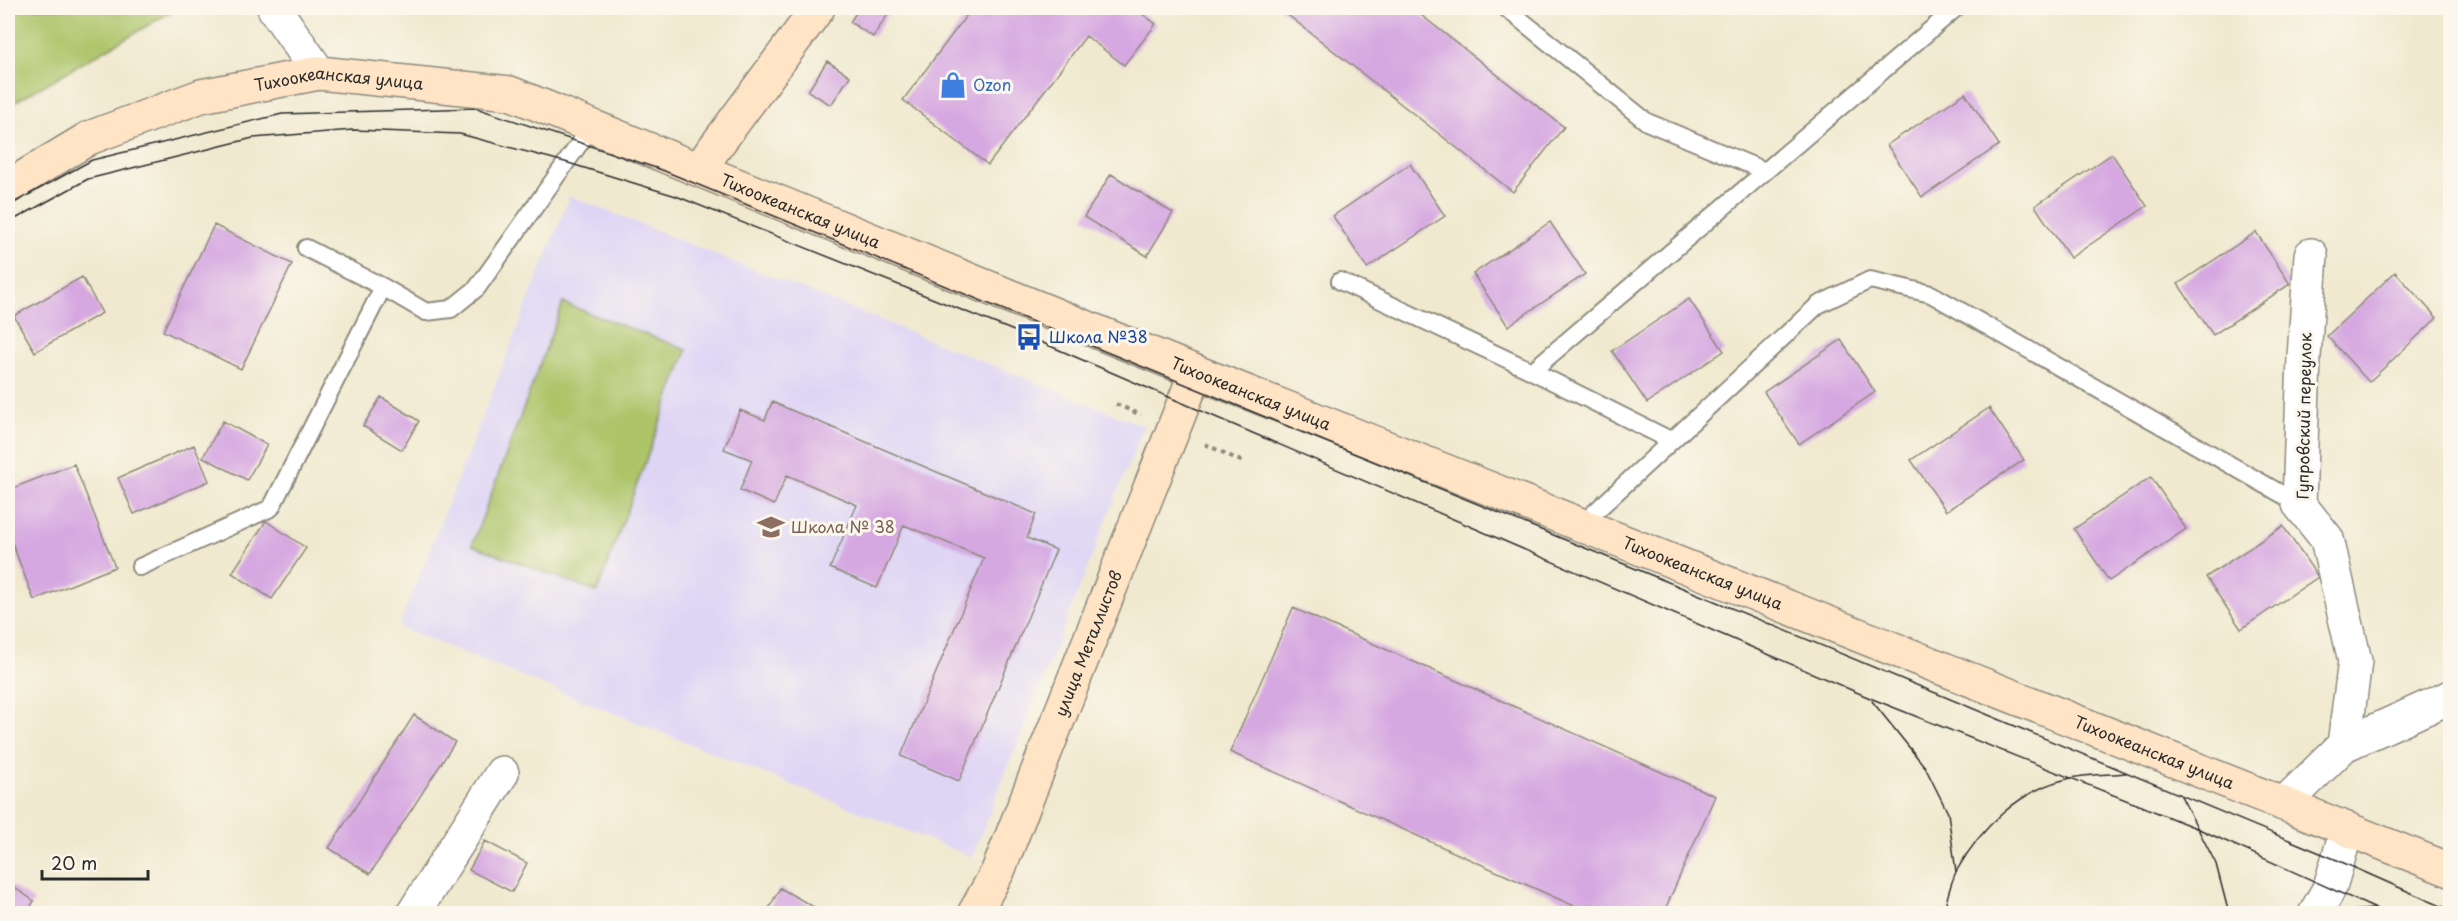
<svg xmlns="http://www.w3.org/2000/svg" width="2458" height="921" viewBox="0 0 2458 921" font-family="'Playpen Sans',sans-serif">
  <style>
    .built { fill: #ded5f5 }
    .green { fill: #adc469; stroke: #6c784a; stroke-width: 1.5 }
    .building { fill: #d6a8e1 }
    .lines { fill: none; stroke-linecap: round; stroke-linejoin: round }
    .lane-casing { stroke: #8e8a7d; stroke-width: 20 }
    .street-casing { stroke: #8e8a7d; stroke-width: 36 }
    .secondary-casing { stroke: #8e8a7d; stroke-width: 36 }
    .path { stroke: #8e8a7d; stroke-width: 4; stroke-dasharray: 4.5 4.5; stroke-linecap: butt }
    .lane { stroke: #fff; stroke-width: 16 }
    .street { stroke: #fff; stroke-width: 33 }
    .secondary { stroke: #ffe4c6; stroke-width: 33 }
    .tram { stroke: #2b2b2b; stroke-width: 1.5 }
    .labels { text-anchor: middle; stroke-width: 6; stroke-linejoin: round; paint-order: stroke }
    .shop-label { font-size: 16px; fill: #366cbe; stroke: #fbf7ec; text-anchor: start }
    .street-label { font-size: 16px; fill: #2b2b2b; stroke: #fbf7ec }
    .transit-label { font-size: 16px; fill: #164399; stroke: #fbf7ec; text-anchor: start }
    .education-label { font-size: 16px; fill: #785e54; stroke: #fbf7ec; text-anchor: start }
  </style>
  <rect width="100%" height="100%" fill="#fbf7ec"/>
  <filter id="ink" filterUnits="userSpaceOnUse"><feTurbulence type="fractalNoise" baseFrequency=".0167" numOctaves="2"/><feDisplacementMap in="SourceGraphic" scale="12" xChannelSelector="R" yChannelSelector="G"/><feConvolveMatrix kernelMatrix="1 2 1 2 8 2 1 2 1" color-interpolation-filters="sRGB"/></filter>
  <filter id="wash" filterUnits="userSpaceOnUse"><feTurbulence type="fractalNoise" baseFrequency=".008" numOctaves="4" result="noise"/><feDisplacementMap in="SourceGraphic" scale="24" xChannelSelector="R" yChannelSelector="G"/><feGaussianBlur stdDeviation="1.35" result="paint"/><feColorMatrix in="noise" values="0 0 0 0 0 0 0 0 0 0 0 0 0 0 0 0 0 1.4 0 .05"/><feComposite in="paint" operator="in"/></filter>
  <g filter="url(#wash)">
    <rect width="100%" height="100%" fill="#f0e9cf"/>
    <path class="built" d="M570,196L1144,426L972,857L399,627Z"/>
    <path class="green" d="M8,8H178L8,106Z
      M563,303L687,350L597,592L472,545Z"/>
    <g id="blocks">
      <path class="building" d="M859,8H892L873,37L850,22Z
        M972,8H1134L1156,24L1124,65L1086,36L988,165L903,100Z
        M1279,8H1412L1564,127L1513,192Z
        M827,61L850,76L831,105L808,91Z
        M1965,93L1999,145L1922,197L1887,145Z
        M2112,154L2147,206L2070,258L2035,206Z
        M1410,164L1445,216L1367,268L1333,216Z
        M1111,174L1173,213L1147,256L1084,217Z
        M1550,222L1585,274L1508,326L1473,274Z
        M214,225L292,264L241,369L163,331Z
        M2256,232L2290,284L2213,335L2178,284Z
        M2395,272L2437,318L2369,382L2327,336Z
        M82,277L102,313L35,352L14,316Z
        M1689,299L1724,351L1647,403L1612,351Z
        M1841,340L1875,392L1799,444L1764,392Z
        M381,397L419,421L402,450L363,426Z
        M772,402L1036,514L1027,538L1056,550L959,781L901,756L984,558L904,525L877,588L830,568L857,505L787,475L774,505L740,490L752,460L724,449L740,410L765,420Z
        M1989,408L2024,460L1946,511L1911,460Z
        M223,421L267,445L247,480L203,457Z
        M194,445L209,481L134,514L118,478Z
        M74,464L115,567L34,600L8,532V490Z
        M2151,477L2186,529L2109,581L2074,529Z
        M266,521L306,548L272,599L232,573Z
        M2283,526L2318,577L2241,629L2206,577Z
        M1293,608L1715,796L1663,914H1592L1230,752Z
        M414,715L455,742L370,874L329,848Z
        M485,841L527,863L512,892L469,870Z
        M8,883L34,901L26,914H8Z
        M780,888L814,907L810,914H766Z"/>
    </g>
  </g>
  <g filter="url(#ink)">
    <use href="#blocks" fill-opacity="0" stroke="#8e8a7d" stroke-width="1.5"/>
    <g class="lines">
      <defs>
        <path id="lane" d="M1506,8L1647,122L1765,171
          M306,248L383,287L426,312L451,309L477,288L592,126
          M1340,281L1532,371
          M1670,440L1532,371L1956,8
          M1581,525L1818,305L1870,280L1931,294L2299,504
          M140,567L271,508L383,287"/>
        <path id="street" d="M274,8L319,73
          M2311,255L2304,357L2299,504L2327,539L2355,661L2344,745
          M2284,804L2344,745L2450,697
          M413,914L502,773
          M2315,914L2330,887L2347,829"/>
        <g id="secondary">
          <path d="M699,169L818,8"/>
          <path id="s1" d="M8,187L89,138L201,96L319,73L510,93L1196,372L2450,870"/>
          <path id="s2" d="M974,914L998,871L1196,372"/>
        </g>
      </defs>
      <use href="#lane" class="lane-casing"/>
      <use href="#street" class="street-casing"/>
      <use href="#secondary" class="secondary-casing"/>
      <path class="path" d="M1116,404L1141,415
        M1205,444L1243,462"/>
      <use href="#lane" class="lane"/>
      <use href="#street" class="street"/>
      <use href="#secondary" class="secondary"/>
      <path class="tram" d="M8,206L92,160L282,114L476,108L662,170L1712,600L2337,860L2450,910
        M8,223L88,179L253,138L353,130L460,134L565,162L676,196L1029,337L1870,698L2201,830L2387,914
        M1872,701L1925,767L1948,813L1956,872
        M2180,794L2216,864L2229,914
        M1943,914C1947,900 1950,883 1957,870C1980,829 2019,790 2067,779C2086,774 2107,775 2126,773
        M2316,914L2373,909"/>
    </g>
  </g>
  <defs>
    <symbol id="shop-bare" viewBox="-9 -9 18 18"><path d="M-5-2.5h2.3a2.7 3.5 0 0 1 5.4 0H5L5.5 6h-11ZM-1.5-2.5h3a1.5 2.3 0 0 0-3 0Z" fill="#3f7fe0" stroke="#fbf7ec" stroke-width="2.5" paint-order="stroke"/></symbol>
    <symbol id="bus-bare" viewBox="-9 -9 18 18"><path d="M-5-6H5V4H4V6H2V4H-2V6H-4V4H-5ZM-3.5-4V0h7V-4ZM-3.5 1.2v1.5H-2V1.2ZM2 1.2v1.5H3.5V1.2Z" fill="#1a4fb4" stroke="#fbf7ec" stroke-width="2.5" paint-order="stroke"/></symbol>
    <symbol id="school-bare" viewBox="-9 -9 18 18"><path d="M0-5L7-2L0 1L-7-2ZM-4 1L0 2.5L4 1V4Q0 6-4 4Z" fill="#8d6e63" stroke="#fbf7ec" stroke-width="2.5" paint-order="stroke"/></symbol>
  </defs>
  <g fill-rule="evenodd">
    <use href="#shop-bare" x="934" y="66" width="38" height="38"/>
    <use href="#bus-bare" x="1010" y="318" width="38" height="38"/>
    <use href="#school-bare" x="752" y="508" width="38" height="38"/>
  </g>
  <g class="labels">
    <g class="shop-label">
      <text x="973" y="91">Ozon</text>
    </g>
    <g class="street-label">
      <text dy="6" stroke="none"><textPath href="#s1" startOffset="354">Тихоокеанская улица</textPath></text>
      <text dy="6" stroke="none"><textPath href="#s1" startOffset="840">Тихоокеанская улица</textPath></text>
      <text dy="6" stroke="none"><textPath href="#s1" startOffset="1326">Тихоокеанская улица</textPath></text>
      <text transform="translate(2304 416) rotate(-89)" y="6">Гупровский переулок</text>
      <text dy="6" stroke="none"><textPath href="#s1" startOffset="1812">Тихоокеанская улица</textPath></text>
      <text dy="6" stroke="none"><textPath href="#s2" startOffset="294">улица Металлистов</textPath></text>
      <text dy="6" stroke="none"><textPath href="#s1" startOffset="2298">Тихоокеанская улица</textPath></text>
    </g>
    <g class="transit-label">
      <text x="1049" y="343">Школа №38</text>
    </g>
    <g class="education-label">
      <text x="791" y="533">Школа № 38</text>
    </g>
  </g>
  <rect width="2458" height="921" fill="none" stroke="#fbf7ec" stroke-width="30"/>
  <path d="M42 870v9h106v-9" fill="none" stroke="#2b2b2b" stroke-width="3"/>
  <text x="51" y="870" font-size="18" fill="#2b2b2b" stroke="#fbf7ec" stroke-width="4.5" paint-order="stroke">20 m</text>
</svg>
